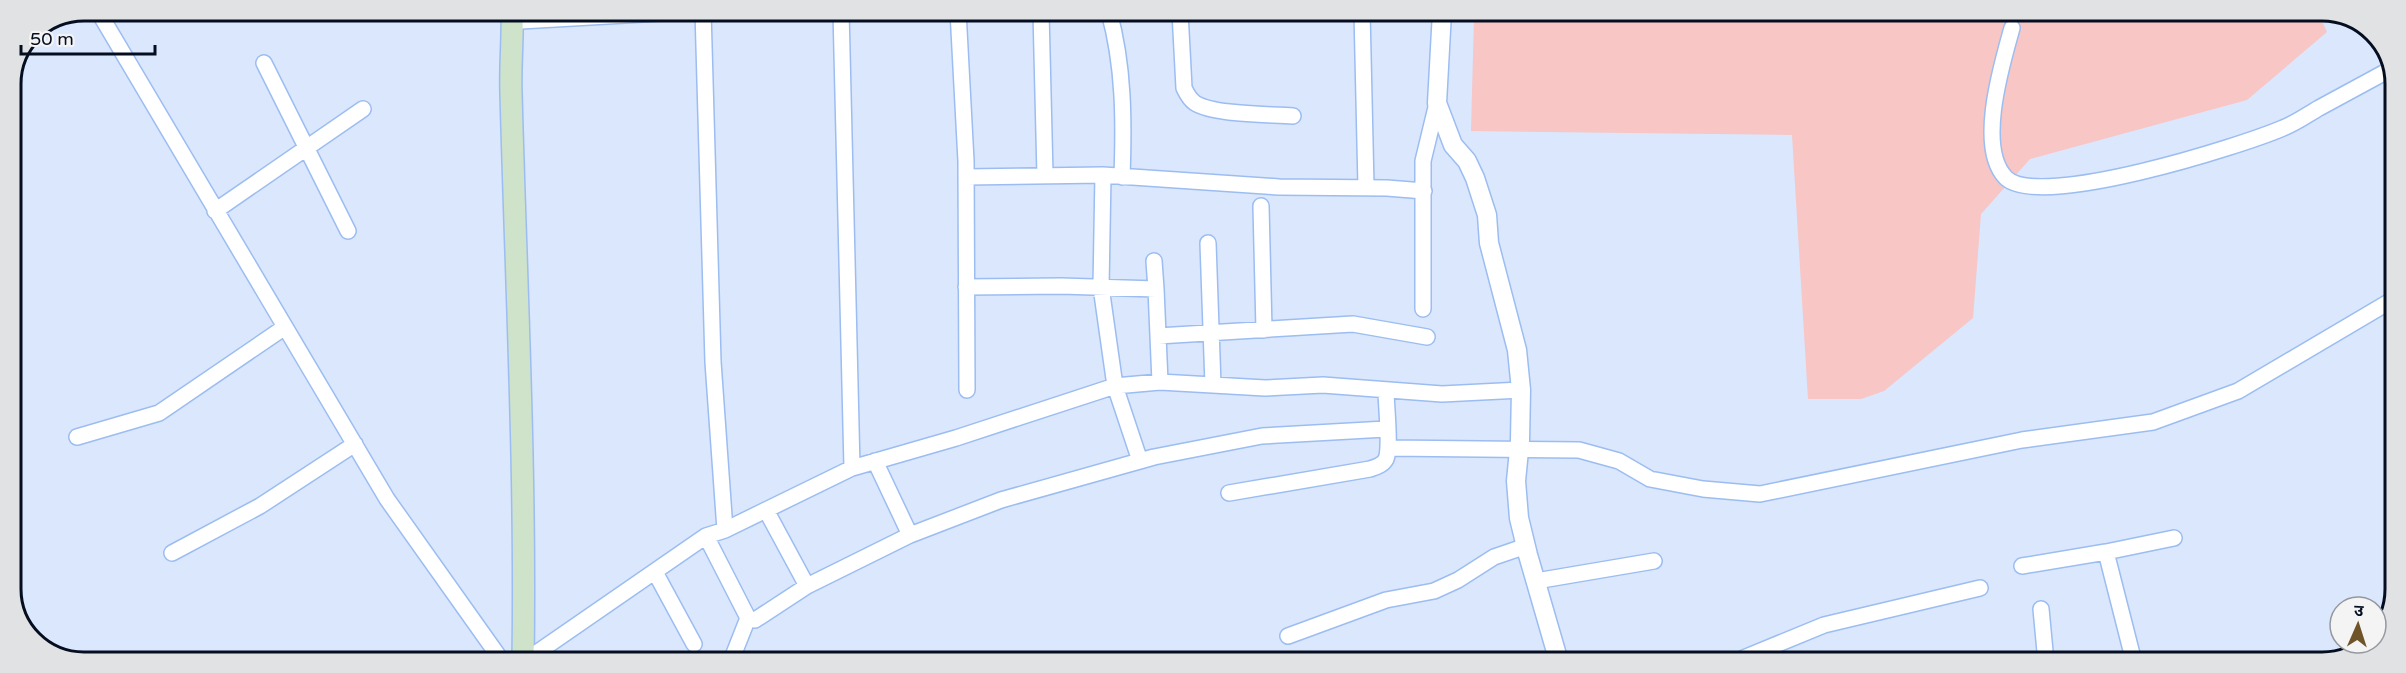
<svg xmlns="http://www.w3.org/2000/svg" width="2406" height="673" viewBox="0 0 2406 673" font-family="'Varela Round','Noto Sans Devanagari',sans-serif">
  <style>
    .green { fill: #f7c6c5 }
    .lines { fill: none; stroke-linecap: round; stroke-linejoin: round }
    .minor-casing { stroke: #9cbdf1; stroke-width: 18 }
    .tertiary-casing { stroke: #9cbdf1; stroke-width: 21 }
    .secondary-casing { stroke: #9cbdf1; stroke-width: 24 }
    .minor { stroke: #fff; stroke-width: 15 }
    .tertiary { stroke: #fff; stroke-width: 18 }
    .secondary { stroke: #cfe2ca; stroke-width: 21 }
    .rim { fill: none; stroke: #050e20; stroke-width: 3 }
  </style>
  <rect width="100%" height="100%" fill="#dae7fd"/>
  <path class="green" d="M1481,12L2318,13L2327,32L2247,100L2030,159L1981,214L1973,318L1884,391L1861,399H1808L1792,135L1471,131L1474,17Z"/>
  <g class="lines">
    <defs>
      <path id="minor" d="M98,11L387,499L502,661
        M703,11L713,362L725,530
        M841,11L852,468L956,438L1115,386L1160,382L1265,388L1323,385L1442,394L1521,390
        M958,11L966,161L967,390
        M1041,12L1045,176
        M1109,12C1124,66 1124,121 1122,177
        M1180,12L1184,88C1187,94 1189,99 1195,103C1214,115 1269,114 1293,116
        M1362,12L1366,187
        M2012,28C2002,64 1976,148 2006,178C2039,210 2241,146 2283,128C2296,123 2307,115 2319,108C2343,95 2367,82 2391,69
        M264,63L348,231
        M1103,175L1101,287L1115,386L1140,461
        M966,177L1103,175L1279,187L1387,188L1424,191
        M1261,206L1264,330
        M215,211L363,109
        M1208,243L1213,385
        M966,287L1061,286L1156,289L1154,261
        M1156,289L1160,382
        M1423,309V161L1437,103
        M1158,336L1353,324L1427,337
        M77,437L159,413L285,327
        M1389,448L1579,450L1619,461L1650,479L1703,489L1760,494L2022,440L2153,422L2238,391L2394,299
        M875,461L910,535
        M1229,493L1370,469C1376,467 1383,465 1386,459C1391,448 1386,405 1386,390
        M766,510L807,586
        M706,536L748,618
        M2106,552L2134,662
        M172,553L260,506L355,444
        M2022,566L2106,552L2174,538
        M655,572L694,644
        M1536,581L1654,561
        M2041,609L2046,662
        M1288,636L1386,600L1434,591L1458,580L1494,557L1526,546
        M525,661L706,536L725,530L852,468
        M731,661L748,618L755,620L807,586L910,535L1001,500L1154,457L1262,436L1386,429
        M1734,662L1824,625L1980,588"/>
      <path id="tertiary" d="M1442,12L1437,103L1453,145L1467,161L1475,178L1487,215L1489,243L1517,350L1521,390L1520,440L1516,481L1519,518L1528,555L1559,662
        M512,20L669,11"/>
      <path id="secondary" d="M512,11C513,38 510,65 511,93C516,282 526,471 523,661"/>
    </defs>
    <use href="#minor" class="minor-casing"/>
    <use href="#tertiary" class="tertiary-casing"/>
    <use href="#secondary" class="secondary-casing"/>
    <use href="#minor" class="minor"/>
    <use href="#tertiary" class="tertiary"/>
    <use href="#secondary" class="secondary"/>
  </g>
  <path d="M0 0H2406V673H0ZM84 21H2322A63 63 0 0 1 2385 84V589A63 63 0 0 1 2322 652H84A63 63 0 0 1 21 589V84A63 63 0 0 1 84 21Z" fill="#e1e2e3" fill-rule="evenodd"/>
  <path class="rim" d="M84 21H2322A63 63 0 0 1 2385 84V589A63 63 0 0 1 2322 652H84A63 63 0 0 1 21 589V84A63 63 0 0 1 84 21Z"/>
  <g transform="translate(2358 625) rotate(3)"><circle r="28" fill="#f4f4f4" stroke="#94989f" stroke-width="1.5"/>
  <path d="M0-4.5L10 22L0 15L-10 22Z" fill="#6e5426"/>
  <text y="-9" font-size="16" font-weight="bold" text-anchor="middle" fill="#050e20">उ</text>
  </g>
  <path d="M21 45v9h134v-9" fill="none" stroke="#050e20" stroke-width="3"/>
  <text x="30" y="45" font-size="18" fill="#050e20" stroke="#f4f4f4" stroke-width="4.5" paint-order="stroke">50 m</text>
</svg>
